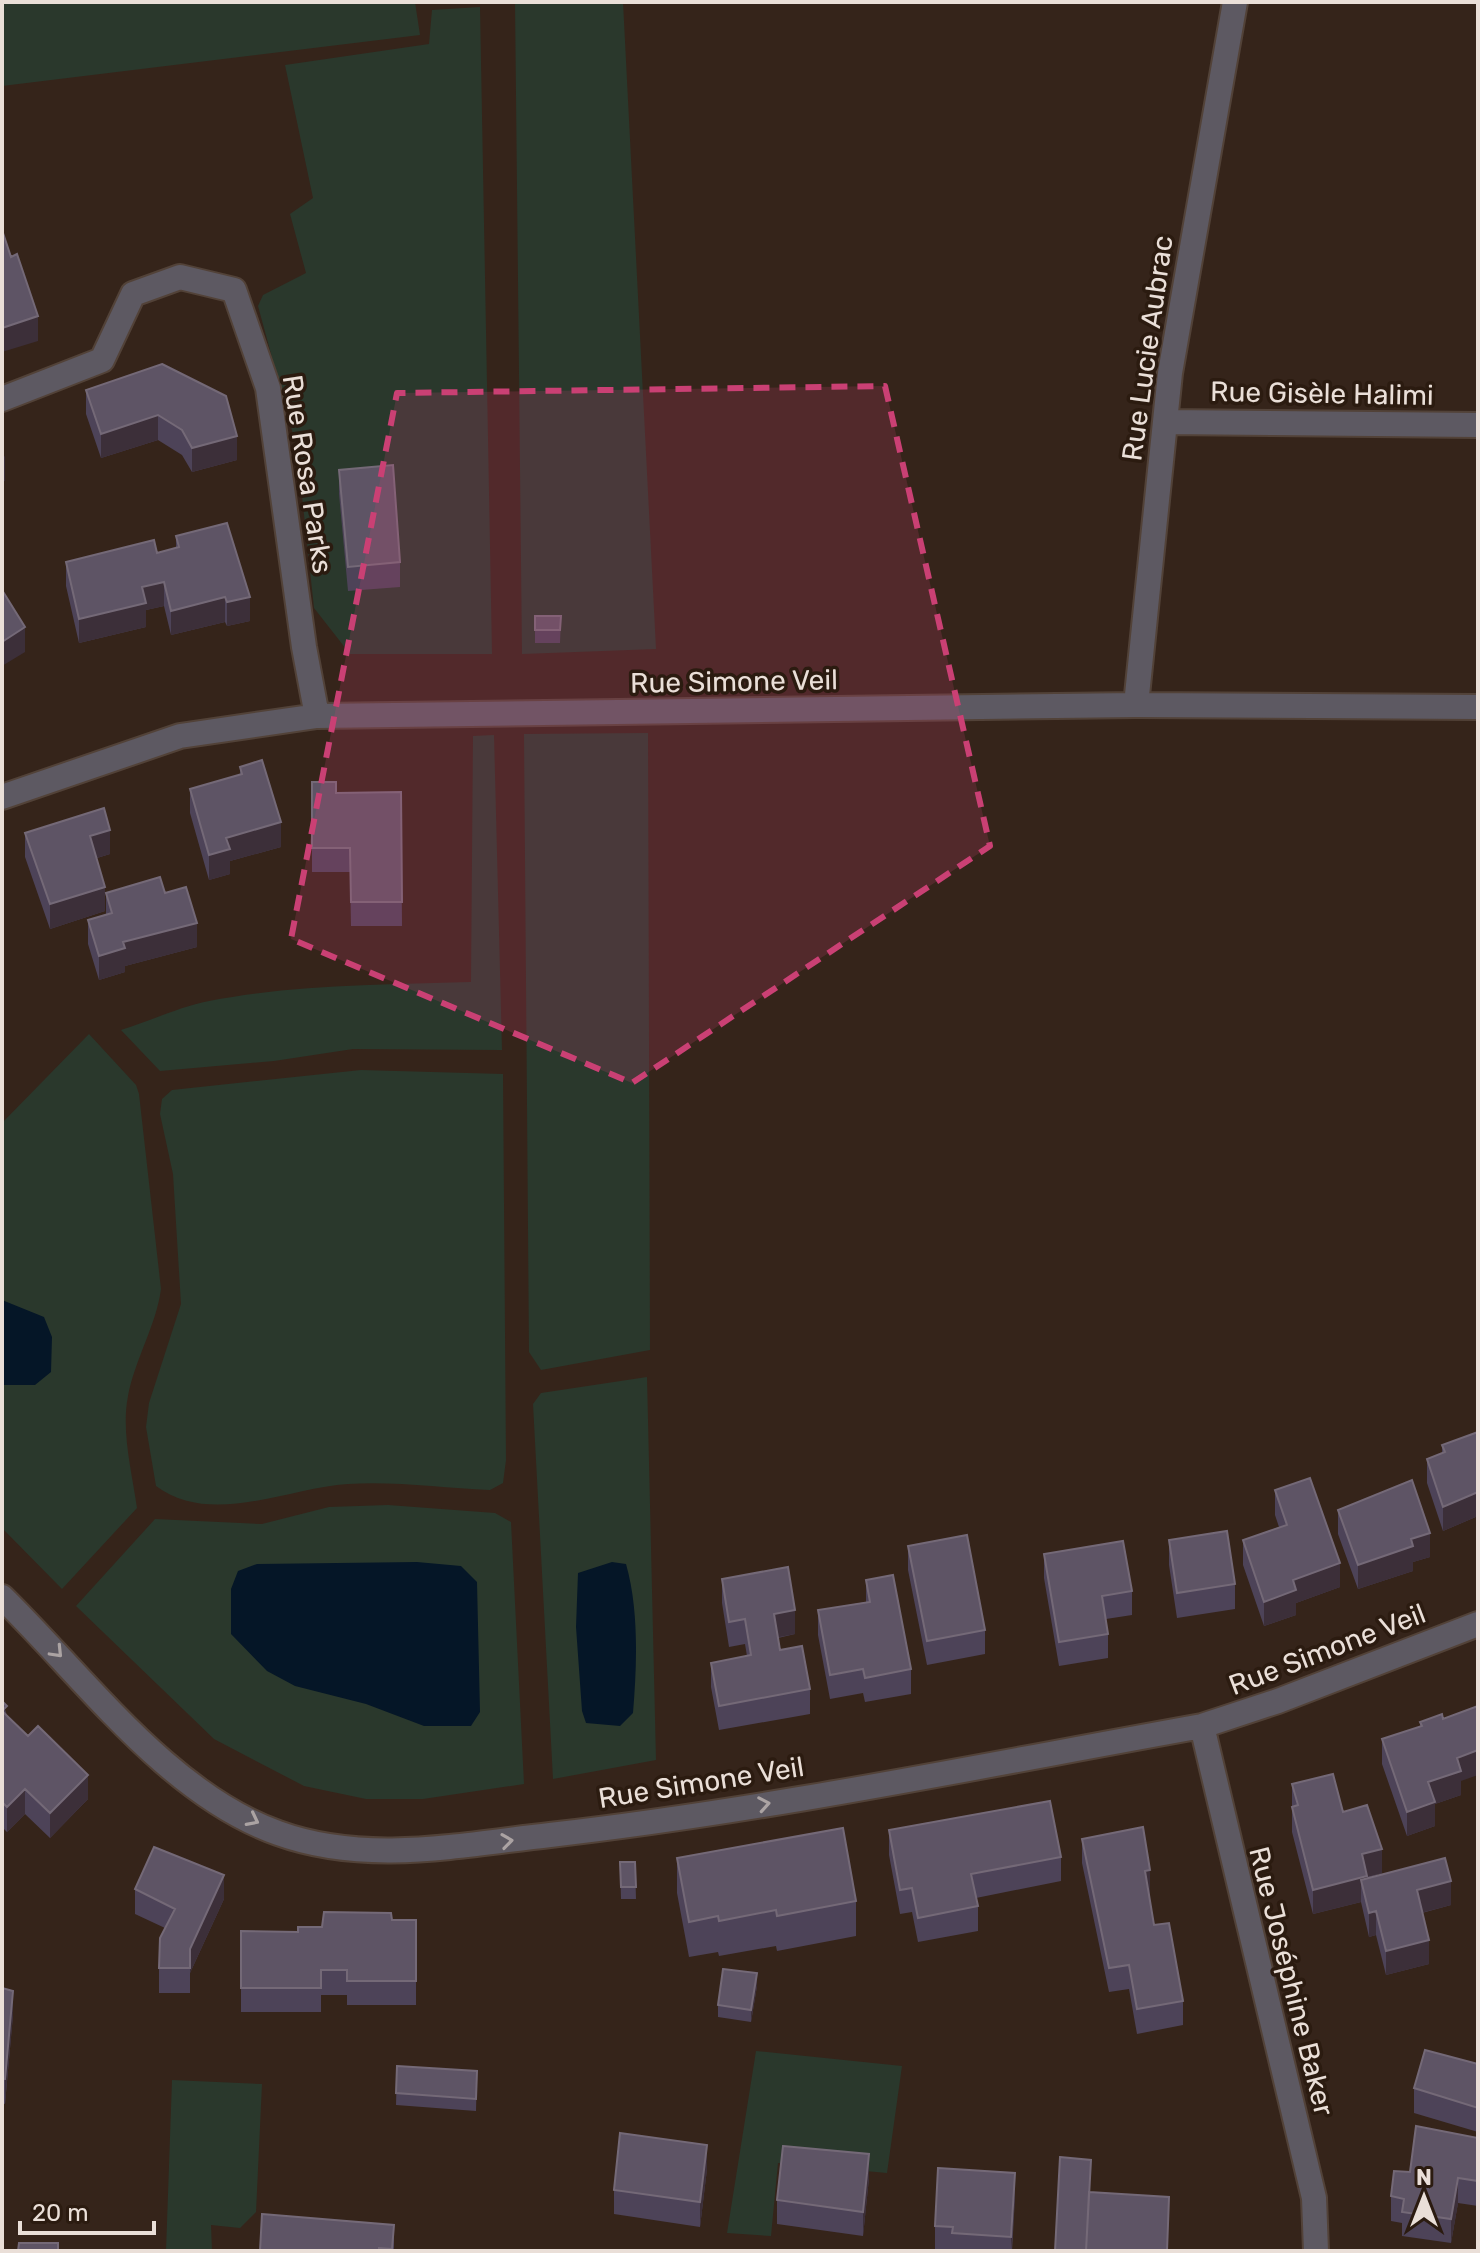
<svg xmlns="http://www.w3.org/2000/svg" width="1480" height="2253" viewBox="0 0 1480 2253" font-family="Rubik,sans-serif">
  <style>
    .green { fill: #2a382c }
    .water { fill: #051627 }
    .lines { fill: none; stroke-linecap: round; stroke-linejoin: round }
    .minor-casing { stroke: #524238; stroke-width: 28 }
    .minor { stroke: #5d5962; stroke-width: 24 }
    .wall { fill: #4d4358 }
    .shaded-wall { fill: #3c2f39 }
    .building { fill: #5e5465; stroke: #746977; stroke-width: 2 }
    .oneway { stroke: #aba3a3 }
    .marked { fill: #ca4074; fill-opacity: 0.2; stroke: #ca4074; stroke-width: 6; stroke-dasharray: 16 10; stroke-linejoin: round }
    .labels { text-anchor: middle; stroke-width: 7; stroke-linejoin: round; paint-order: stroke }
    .street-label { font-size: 28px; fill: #eadfd8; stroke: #2b1b10 }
  </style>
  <rect width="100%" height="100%" fill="#35241a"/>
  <path class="green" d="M2,2H415L420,35L2,86Z
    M515,2H623L656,649L522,654Z
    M480,7L492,654H350L314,608L297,449L258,306L263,295L306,273L290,214L313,198L285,65L429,44L432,10Z
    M648,733L650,1350L541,1370L529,1352L524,734Z
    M494,735L502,1050L353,1049L274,1061L160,1071L121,1030C150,1021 179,1007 209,1001C296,984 383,985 471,982L473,736Z
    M89,1034L136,1085L139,1094L161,1289C156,1326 135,1359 128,1396C121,1432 132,1472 137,1508L62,1589L2,1528V1123Z
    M361,1070L503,1074L506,1460L503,1483L490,1490C444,1488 394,1481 348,1484C287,1488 211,1527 156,1486L146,1427L149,1403L181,1304L173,1174L160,1114L162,1099L172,1090Z
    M647,1377L656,1760L553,1779L533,1404L541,1393Z
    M388,1505L495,1513L511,1522L524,1784L423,1799H366L304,1786L214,1739L76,1606L155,1519L262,1524L329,1507Z
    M756,2051L902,2066L887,2173L778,2163L771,2236L727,2233Z
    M172,2080L262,2084L256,2212L240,2228L211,2225L212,2251H166Z"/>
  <path class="water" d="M2,1300L44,1317L52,1337L51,1372L35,1385H2Z
    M417,1562L461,1566L477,1582L480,1712L471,1726H424L366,1704L295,1686L267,1671L231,1634V1589L238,1571L257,1564Z
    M612,1562L626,1564C639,1609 637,1666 633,1713L620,1726L586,1723L582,1711L576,1627L578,1573Z"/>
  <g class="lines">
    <defs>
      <path id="minor" d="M2,399L102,360L133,294L180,277L234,290L268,388L304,647L317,716
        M1165,422L1478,425
        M1136,705L1170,373L1235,2
        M2,797L180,736L317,716L1136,705L1478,707
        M2,1597C84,1677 168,1794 278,1833C366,1865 460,1845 550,1835C768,1810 985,1765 1202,1726L1278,1701L1478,1624
        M1202,1726L1314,2198L1316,2251"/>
    </defs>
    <use href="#minor" class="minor-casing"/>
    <use href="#minor" class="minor"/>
  </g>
  <path class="wall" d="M162,364L237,460L192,472L182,455L158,440L101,458L86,414V390Z
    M339,470L400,562V587L348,591L339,494Z
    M176,536L250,621L227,626L225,622L171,635L164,606L146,610V627L79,643L66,586V562L157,553L176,548Z
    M535,616H561L560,643H535Z
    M240,767L281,847L230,861V874L209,880L190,813V789L240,775Z
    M312,782L336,793L401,792L402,926H351L350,872H312Z
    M25,833L110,854L97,858L105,911L50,929L25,857Z
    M106,893H165L197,947L125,966V972L99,980L88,944V920L106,914Z
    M1478,1432V1516L1443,1531L1427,1483V1459L1442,1454V1445Z
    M1275,1490L1340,1587L1296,1603V1615L1264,1626L1243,1565V1540L1279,1527L1275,1515Z
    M1338,1510L1430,1557L1413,1562V1571L1358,1589L1338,1534Z
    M1169,1540L1235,1584V1609L1177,1618L1169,1565Z
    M908,1546L985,1630V1654L927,1665L908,1570Z
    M1044,1554L1132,1591V1615L1106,1619L1108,1634V1658L1059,1666L1044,1578Z
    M722,1579L795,1634L778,1638L780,1650L810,1689V1714L719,1730L711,1687V1663L747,1656L745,1644L729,1647L722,1603Z
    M866,1580L911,1669V1694L865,1702L863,1693L830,1699L818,1635V1610L866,1602Z
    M2,1701L7,1715L88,1799L50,1838L25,1814L7,1832L2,1827Z
    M1420,1722L1461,1781V1795L1435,1804V1826L1407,1836L1382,1764V1739L1420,1727Z
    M1292,1784L1343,1812L1382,1873L1367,1878L1451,1905L1422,1913L1429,1964L1386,1975L1376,1935L1369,1937L1361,1902L1313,1914L1292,1832Z
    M889,1830L1061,1857V1881L976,1898L978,1906V1931L918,1942L912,1912L900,1914L889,1855Z
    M1082,1839L1150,1894L1149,1895L1154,1925L1183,2001V2025L1137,2034L1129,1989L1109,1992L1082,1863Z
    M677,1858L856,1901V1936L777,1951L776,1946L719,1956L718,1952L689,1957L677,1893Z
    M620,1862H635L636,1899H621Z
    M135,1889L224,1899L190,1973V1993H159V1968L165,1928L135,1914Z
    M392,1920H416V2005H347V1995H321V2012H241V1931L298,1932L322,1927Z
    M757,1986L751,2022L718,2017V2005Z
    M2,1988L13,2015L5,2104L2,2103Z
    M1478,2064V2132L1414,2113V2088Z
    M397,2066L477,2071L476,2111L396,2105Z
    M1478,2138V2206L1458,2203L1451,2243L1402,2236V2223L1391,2221V2196L1410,2172Z
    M707,2169L700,2227L614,2214V2190Z
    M869,2178L863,2236L777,2224V2200Z
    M1015,2197L1012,2251L935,2250V2226Z
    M394,2225V2251H260Z"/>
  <path class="shaded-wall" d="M38,316V341L2,352V328Z
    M158,415V440L101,458V434Z
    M237,436V460L192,472V448Z
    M5,456V481L2,482V458Z
    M164,582V606L146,610V627L79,643V619L142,587Z
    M225,597V622L171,635V611Z
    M250,597V621L227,626V602Z
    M25,627V652L2,666V642Z
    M281,822V847L230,861V874L209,880V855L226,838Z
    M110,830V854L90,860V836Z
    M105,887V911L50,929V904Z
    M197,923V947L125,966V972L99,980V956L123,942Z
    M1478,1492V1516L1443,1531V1507Z
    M1430,1533V1557L1413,1562V1571L1358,1589V1565L1411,1539Z
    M1340,1563V1587L1296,1603V1615L1264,1626V1602L1293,1580Z
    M795,1610V1634L774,1638V1614Z
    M1478,1750V1775L1461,1781V1795L1435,1804V1826L1407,1836V1812L1428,1782L1457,1758Z
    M88,1775V1799L50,1838V1813Z
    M25,1789V1814L7,1832V1807Z
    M1382,1849V1873L1367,1877V1900L1361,1880V1902L1313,1914V1890L1362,1854Z
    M1150,1870V1894L1145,1896V1871Z
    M224,1875V1899L190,1973V1949Z
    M1451,1881V1905L1417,1914V1890Z
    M1376,1911V1935L1369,1937V1913Z
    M1429,1940V1964L1386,1975V1951Z
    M757,1973V1986L751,2022V2010Z
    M13,1991V2015L5,2104V2079Z
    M707,2145V2169L700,2227V2202Z
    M869,2154V2178L863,2236V2212Z
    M1015,2173V2197L1011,2251V2237Z
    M1458,2178V2203L1451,2243V2219Z"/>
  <path class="building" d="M2,230L11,257L17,254L38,316L2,328Z
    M162,364L226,396L237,436L192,448L182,430L158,415L101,434L86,390Z
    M393,465L400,562L348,567L339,470Z
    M227,523L250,597L227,602L225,597L171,611L164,582L142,587L146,603L79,619L66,562L154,540L157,553L179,547L176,536Z
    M2,590L25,627L2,642Z
    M535,616H561L560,630H535Z
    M262,760L281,822L226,838L230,849L209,855L190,789L242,774L240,767Z
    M312,782H336V793L401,792L402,902H351L350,848H312Z
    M104,808L110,830L90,836L105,887L50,904L25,833Z
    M160,877L165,893L186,887L197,923L123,942L125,948L99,956L88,920L112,913L106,893Z
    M1478,1432V1492L1443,1507L1427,1459L1445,1452L1442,1445Z
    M1310,1478L1340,1563L1293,1580L1296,1590L1264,1602L1243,1540L1287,1525L1275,1490Z
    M1412,1480L1430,1533L1411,1539L1413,1546L1358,1565L1338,1510Z
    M1227,1531L1235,1584L1177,1593L1169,1540Z
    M967,1535L985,1630L927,1641L908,1546Z
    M1123,1541L1132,1591L1102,1596L1108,1634L1059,1642L1044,1554Z
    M788,1567L795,1610L774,1614L780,1650L802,1646L810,1689L719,1706L711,1663L751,1655L745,1619L729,1622L722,1579Z
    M893,1575L911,1669L865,1678L863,1669L830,1675L818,1610L870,1602L866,1580Z
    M2,1701L7,1706L2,1711L28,1736L38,1726L88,1775L50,1813L25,1789L7,1807L2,1802Z
    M1478,1706V1750L1457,1758L1461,1771L1428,1782L1435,1802L1407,1812L1382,1739L1422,1726L1420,1722L1442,1714L1443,1719Z
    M1333,1774L1343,1812L1367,1805L1382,1849L1362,1854L1367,1876L1313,1890L1292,1807L1298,1805L1292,1784Z
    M1050,1801L1061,1857L971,1874L978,1906L918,1918L912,1888L900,1890L889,1830Z
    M1143,1827L1150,1870L1145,1871L1154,1925L1169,1923L1183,2001L1137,2009L1129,1965L1109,1968L1082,1839Z
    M843,1828L856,1901L777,1916L776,1910L719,1921L718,1916L689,1922L677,1858Z
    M154,1847L224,1875L190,1949V1968H159L160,1938L175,1909L135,1889Z
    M1445,1858L1451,1881L1417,1890L1429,1940L1386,1951L1376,1911L1369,1913L1361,1880Z
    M620,1862H635L636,1887H621Z
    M324,1912L391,1913L392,1920H416V1981H347V1970H321V1988H241V1931L298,1932V1927H322Z
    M723,1969L757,1973L751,2010L718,2005Z
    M2,1988L13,1991L5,2079H2Z
    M1425,2050L1478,2064V2108L1414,2088Z
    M397,2066L477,2071L476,2099L396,2093Z
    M1416,2126L1478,2138V2181L1458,2178L1451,2219L1402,2212L1404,2199L1391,2196L1394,2171L1410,2172Z
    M620,2133L707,2145L700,2202L614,2190Z
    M783,2146L869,2154L863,2212L777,2200Z
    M1060,2157L1091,2160L1086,2251H1055Z
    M938,2168L1015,2173L1011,2237L952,2233L953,2227L935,2226Z
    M1089,2192L1169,2197L1167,2251H1086Z
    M262,2214L394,2225L392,2249L379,2248V2251H260Z
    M19,2243H58V2251H18Z"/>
  <defs><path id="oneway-chevron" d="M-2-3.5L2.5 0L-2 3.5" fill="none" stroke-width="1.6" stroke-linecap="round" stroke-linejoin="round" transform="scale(2)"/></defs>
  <g class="oneway">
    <use href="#oneway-chevron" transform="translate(57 1652) rotate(46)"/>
    <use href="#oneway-chevron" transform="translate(764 1804) rotate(-10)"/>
    <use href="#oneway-chevron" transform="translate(253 1820) rotate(27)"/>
    <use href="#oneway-chevron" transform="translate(507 1841) rotate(-8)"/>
  </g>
  <path class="marked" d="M885,386L990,846L632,1083L291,939L397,393Z"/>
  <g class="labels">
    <g class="street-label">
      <text transform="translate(1147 348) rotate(-82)" y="10">Rue Lucie Aubrac</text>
      <text transform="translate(1322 393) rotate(1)" y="10">Rue Gisèle Halimi</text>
      <text transform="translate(308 474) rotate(81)" y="10">Rue Rosa Parks</text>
      <text transform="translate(734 681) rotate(-1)" y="10">Rue Simone Veil</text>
      <text transform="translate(1327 1649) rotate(-21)" y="10">Rue Simone Veil</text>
      <text transform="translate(701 1782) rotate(-9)" y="10">Rue Simone Veil</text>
      <text transform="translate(1292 1981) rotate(76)" y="10">Rue Joséphine Baker</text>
    </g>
  </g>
  <rect width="1480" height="2253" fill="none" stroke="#eadfd8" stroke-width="8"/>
  <g transform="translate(1424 2197)" stroke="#2b1b10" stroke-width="6" paint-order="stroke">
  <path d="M0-6L14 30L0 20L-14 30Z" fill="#eadfd8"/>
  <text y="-12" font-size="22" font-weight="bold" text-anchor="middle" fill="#eadfd8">N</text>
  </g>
  <path d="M20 2221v12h134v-12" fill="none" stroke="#eadfd8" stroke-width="4"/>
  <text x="32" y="2221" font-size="24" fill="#eadfd8" stroke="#2b1b10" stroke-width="6" paint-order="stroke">20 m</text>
</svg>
